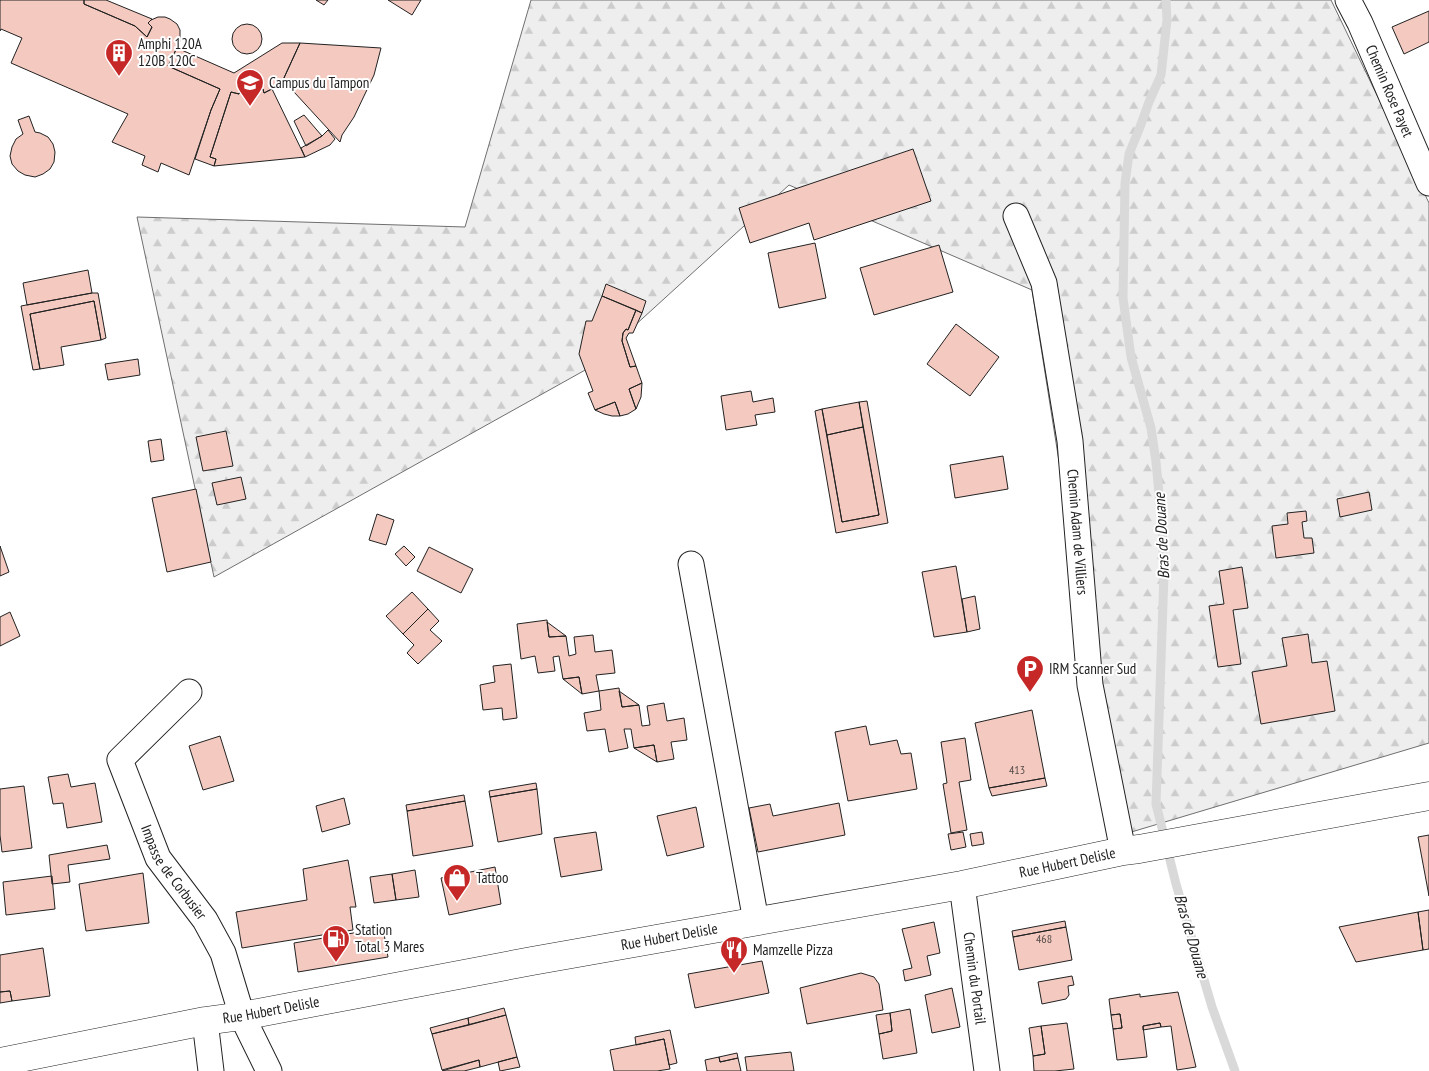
<svg xmlns="http://www.w3.org/2000/svg" width="1429" height="1071" viewBox="0 0 1429 1071" font-family="'PT Sans Narrow',sans-serif">
  <style>
    .forest { fill: url(#forest-firs); stroke: #6f6f6f }
    .lines { fill: none; stroke-linecap: round; stroke-linejoin: round }
    .stream { stroke: #d9d9d9; stroke-width: 9 }
    .building { fill: #f3c9c0; stroke: #222 }
    .minor-casing { stroke: #222; stroke-width: 27 }
    .secondary-casing { stroke: #222; stroke-width: 29 }
    .minor { stroke: #fff; stroke-width: 25 }
    .secondary { stroke: #fff; stroke-width: 28 }
    .labels { text-anchor: middle; stroke-width: 4; stroke-linejoin: round; paint-order: stroke }
    .number-label { font-size: 12px; fill: #564c4a }
    .poi-label { font-size: 15px; fill: #222; stroke: #fff; text-anchor: start }
    .street-label { font-size: 15px; fill: #222; stroke: #fff }
    .water-label { font-size: 16px; font-style: italic; fill: #222; stroke: #fff }
  </style>
  <defs>
    <pattern id="forest-firs" width="22" height="20" patternUnits="userSpaceOnUse" patternTransform="scale(1.25)"><rect width="22" height="20" fill="#eee"/><path d="M5 1l3.5 6h-7zM16 11l3.5 6h-7z" fill="#ccc"/></pattern>
  </defs>
  <rect width="100%" height="100%" fill="#fff"/>
  <path class="forest" d="M531,0H1331L1429,203V743L1118,836L1032,290L789,185L587,369L214,577L137,217L465,227Z"/>
  <g class="lines">
    <path class="stream" d="M1166,0L1167,20L1161,75L1149,102L1140,127L1129,154L1125,183L1123,298L1131,357L1151,428L1156,462L1162,525L1164,574L1156,804L1176,884L1195,949L1212,1007L1235,1071"/>
  </g>
  <path class="building" d="M0,0H84V4L135,26L147,37L152,27L148,23L151,20L158,17H165L170,19L177,24L180,30V41L168,66L220,89L211,110L189,175L161,163L158,172L142,165L145,156L112,142L128,114L11,63L22,38L1,29L0,31Z
    M84,0H106L152,19L148,23L152,27L147,37L135,26L84,4Z
    M316,0H328L324,5Z
    M388,0H421L412,15Z
    M1429,11V42L1404,54L1392,27Z
    M232 39a15 15 0 1 1 30 0a15 15 0 1 1-30 0Z
    M282,43H300L283,80L285,82L264,93L263,89L240,91L239,94L231,92L210,157L216,159L214,166L195,159L211,110L220,89L168,66L177,48L234,73Z
    M300,43L381,48L374,75L354,117L342,135L340,142L283,80Z
    M263,89L264,93L272,89L305,157L214,166L216,159L210,157L231,92L239,94L240,91Z
    M304,115L322,136L306,146L294,121Z
    M29,116L35,132L40,133L48,137L53,144L55,152L54,162L50,169L43,174L35,177L25,175L18,171L12,164L10,156L12,147L16,139L23,134L18,120Z
    M328,130L335,139L330,145L305,157L301,148L322,136Z
    M913,149L931,201L814,240L809,223L750,243L739,208Z
    M815,243L826,298L779,308L768,253Z
    M939,245L953,292L874,315L860,268Z
    M88,270L92,293L27,305L23,283Z
    M606,284L646,301L642,313L602,296Z
    M92,293H98L106,338L101,340L94,301L30,314L40,369L33,370L21,306Z
    M602,296L636,310L628,330L626,329L623,333L622,341L630,367L636,366L642,383L629,389L636,409L628,414L620,416L615,402L595,410L588,393L593,391L579,354L586,321H592Z
    M94,301L101,340L61,347L64,365L40,369L30,314Z
    M636,310L642,313L633,333H629L626,338L636,366L630,367L622,341L623,333L626,329L628,330Z
    M956,324L999,357L970,396L927,364Z
    M138,359L140,375L108,380L105,364Z
    M642,383L641,397L636,409L629,389Z
    M751,391L753,402L773,398L775,412L755,415L757,425L726,430L721,396Z
    M867,401L888,523L836,533L815,411L822,409L842,522L879,515L859,402Z
    M615,402L620,416H612L604,414L595,410Z
    M859,402L863,427L827,435L822,409Z
    M863,427L879,515L842,522L827,435Z
    M226,431L233,466L203,471L196,437Z
    M161,439L164,460L151,462L148,441Z
    M1003,456L1008,489L955,498L950,465Z
    M241,477L246,499L217,505L212,483Z
    M196,489L211,562L167,572L152,498Z
    M1369,492L1372,510L1340,517L1337,499Z
    M1306,511L1307,521L1302,522L1304,538H1312L1314,553L1276,558L1272,526L1288,524L1287,513Z
    M377,514L394,520L386,545L369,540Z
    M0,546L9,572L0,576Z
    M404,546L415,557L406,566L395,554Z
    M429,547L473,569L461,593L417,571Z
    M956,566L967,632L934,637L922,572Z
    M1242,567L1248,608L1233,610L1241,664L1218,667L1209,606L1224,604L1219,571Z
    M412,592L428,609L403,634L386,616Z
    M975,596L980,629L967,632L962,599Z
    M428,609L439,621L430,630L442,641L418,664L407,653L414,645L403,634Z
    M10,612L20,636L0,646V617Z
    M547,620L549,637L566,636L569,656L576,654L574,637L593,635L595,652L612,650L615,673L596,675L599,691L582,694L579,677L563,679L559,656L553,657L555,671L538,673L535,656L521,659L517,624Z
    M547,622L566,636L549,637Z
    M1308,634L1312,663L1327,661L1335,711L1261,724L1252,672L1287,666L1282,638Z
    M511,664L517,718L503,720L502,708L483,710L480,685L495,682L493,666Z
    M579,677L582,694L563,679Z
    M619,688L622,707L639,705L642,726L650,725L647,706L664,703L667,721L684,718L687,740L671,742L674,759L657,762L654,745L634,748L631,729H624L628,748L609,752L605,729L587,731L584,713L601,710L599,691Z
    M619,691L639,705L622,707Z
    M1032,710L1045,778L989,788L975,723Z
    M866,726L870,745L897,740L901,754L911,753L917,789L848,801L835,732Z
    M220,736L234,781L203,790L189,746Z
    M965,738L971,780L959,782L967,830L951,833L943,784L947,783L941,742Z
    M654,745L657,762L634,748Z
    M68,774L71,787L95,783L102,822L67,828L63,803L53,804L48,777Z
    M1045,778L1047,786L992,796L989,788Z
    M536,783L537,789L490,797L489,791Z
    M24,786L32,848L2,852L0,835V789Z
    M537,789L542,834L498,842L490,797Z
    M464,795L465,801L407,811L406,805Z
    M344,798L350,824L322,832L316,806Z
    M465,801L473,846L413,856L407,811Z
    M839,803L845,835L758,852L749,808L770,804L773,816Z
    M696,807L704,847L667,856L657,816Z
    M596,832L602,870L561,877L554,838Z
    M963,832L966,847L951,850L948,834Z
    M982,832L984,844L972,846L970,834Z
    M1429,835V896L1418,837Z
    M107,845L110,859L68,865L70,882L52,884L49,855Z
    M348,860L356,907H350L353,930L242,948L236,912L307,900L303,869Z
    M495,867L501,904L449,915L441,878Z
    M415,870L419,897L396,900L392,874Z
    M143,873L149,923L86,931L79,884Z
    M392,874L396,900L374,903L370,877Z
    M52,876L55,909L6,915L3,882Z
    M1429,910V949L1423,950L1418,912Z
    M1418,912L1423,950L1356,962L1339,927Z
    M1065,921L1066,927L1013,937L1012,931Z
    M934,922L940,953L927,956L931,975L905,981L903,970L912,968L902,929Z
    M1066,927L1072,960L1019,970L1013,937Z
    M383,928L388,957L298,972L294,943Z
    M43,948L50,996L12,1001L10,991L0,992V955Z
    M762,961L769,993L695,1008L688,974Z
    M861,973L874,977L879,984L883,1010L807,1024L800,988Z
    M1072,976L1074,985L1068,986L1069,995L1066,999L1042,1004L1038,982Z
    M952,988L960,1027L932,1033L925,995Z
    M10,991L12,1001L0,1003V992Z
    M1178,992L1196,1067L1177,1070L1171,1026L1161,1027L1160,1023L1143,1026L1147,1057L1117,1060L1113,1029L1122,1028L1120,1014L1111,1015L1109,999L1140,994V997Z
    M504,1008L506,1015L469,1025L468,1018Z
    M910,1009L917,1053L883,1059L879,1034L892,1031L890,1013Z
    M890,1013L892,1031L879,1034L876,1015Z
    M1120,1014L1122,1028L1113,1029L1111,1015Z
    M506,1015L517,1057L480,1067L479,1060L442,1070L432,1034Z
    M468,1018L469,1025L432,1034L430,1028Z
    M1067,1023L1074,1069L1055,1071H1034L1033,1056L1045,1054L1041,1026Z
    M1160,1023L1161,1027L1143,1030V1026Z
    M1041,1026L1045,1054L1033,1056L1029,1028Z
    M670,1030L677,1063L669,1065L664,1039L636,1045L635,1037Z
    M664,1039L670,1069L657,1071H614L610,1050Z
    M791,1052L794,1071H747L745,1057Z
    M737,1053L738,1058L720,1062L719,1057Z
    M517,1057L520,1067L500,1071L498,1062Z
    M719,1057L720,1062L738,1058L741,1071H707L705,1060Z
    M479,1060L480,1067L464,1071H442Z"/>
  <g class="lines">
    <defs>
      <g id="minor">
        <path id="s1" d="M1348,0L1360,23L1429,183"/>
        <path id="s2" d="M1016,216L1044,283L1070,441L1090,685L1123,851"/>
        <path d="M691,564L756,921"/>
        <path id="s3" d="M189,692L120,760L158,858L205,920L223,953L242,1016L269,1071"/>
        <path id="s4" d="M962,885L987,1071"/>
        <path d="M205,1021L211,1071"/>
      </g>
      <g id="secondary">
        <path id="s5" d="M0,1062L205,1021L242,1016L532,961L962,885L1123,851L1139,849L1429,796"/>
      </g>
    </defs>
    <use href="#minor" class="minor-casing"/>
    <use href="#secondary" class="secondary-casing"/>
    <use href="#minor" class="minor"/>
    <use href="#secondary" class="secondary"/>
  </g>
  <defs>
    <symbol id="building-pin" viewBox="-11 -11 22 30"><path d="M0 17L-7.5 6A9.5 9.5 0 1 1 7.5 6Z" fill="#c62828" stroke="#fff"/><path d="M-4-6H4V6H1V3H-1V6H-4ZM-2.5-4.3h1.7v1.8h-1.7ZM.8-4.3h1.7v1.8H.8ZM-2.5-1h1.7V.8h-1.7ZM.8-1h1.7V.8H.8Z" fill="#fff"/></symbol>
    <symbol id="university-pin" viewBox="-11 -11 22 30"><path d="M0 17L-7.5 6A9.5 9.5 0 1 1 7.5 6Z" fill="#c62828" stroke="#fff"/><path d="M0-5L7-2L0 1L-7-2ZM-4 1L0 2.5L4 1V4Q0 6-4 4Z" fill="#fff"/></symbol>
    <symbol id="parking-pin" viewBox="-11 -11 22 30"><path d="M0 17L-7.5 6A9.5 9.5 0 1 1 7.5 6Z" fill="#c62828" stroke="#fff"/><path d="M-3.5-5.5H1a3.5 3.5 0 0 1 0 7H-1V5.5H-3.5ZM-1-3.4V-.6H.8a1.4 1.4 0 0 0 0-2.8Z" fill="#fff"/></symbol>
    <symbol id="shop-pin" viewBox="-11 -11 22 30"><path d="M0 17L-7.5 6A9.5 9.5 0 1 1 7.5 6Z" fill="#c62828" stroke="#fff"/><path d="M-5-2.5h2.3a2.7 3.5 0 0 1 5.4 0H5L5.5 6h-11ZM-1.5-2.5h3a1.5 2.3 0 0 0-3 0Z" fill="#fff"/></symbol>
    <symbol id="fuel-pin" viewBox="-11 -11 22 30"><path d="M0 17L-7.5 6A9.5 9.5 0 1 1 7.5 6Z" fill="#c62828" stroke="#fff"/><path d="M-5.5-6h7V0h2V4h1.3V-2.5L3-4.5l.8-.8L6-3V5H2.5V1h-1V6h-7ZM-4.2-4.7v3.2H.2V-4.7Z" fill="#fff"/></symbol>
    <symbol id="restaurant-pin" viewBox="-11 -11 22 30"><path d="M0 17L-7.5 6A9.5 9.5 0 1 1 7.5 6Z" fill="#c62828" stroke="#fff"/><path d="M-5-6h1v4h1v-4h1v4h1v-4h1v5L-1.5 .5V6h-2V.5L-5-1ZM5-6V6H3V1.5H1.5Q1.5-4 5-6Z" fill="#fff"/></symbol>
  </defs>
  <g fill-rule="evenodd">
    <use href="#building-pin" x="103" y="37" width="32" height="43"/>
    <use href="#university-pin" x="234" y="67" width="32" height="43"/>
    <use href="#parking-pin" x="1014" y="653" width="32" height="43"/>
    <use href="#shop-pin" x="441" y="862" width="32" height="43"/>
    <use href="#fuel-pin" x="320" y="923" width="32" height="43"/>
    <use href="#restaurant-pin" x="718" y="934" width="32" height="43"/>
  </g>
  <g class="labels">
    <g class="number-label">
      <text x="1017" y="774">413</text>
      <text x="1044" y="943">468</text>
    </g>
    <g class="poi-label">
      <text x="138" y="49">Amphi 120A<tspan x="138" dy="17">120B 120C</tspan></text>
      <text x="269" y="88">Campus du Tampon</text>
      <text x="1049" y="674">IRM Scanner Sud</text>
      <text x="476" y="883">Tattoo</text>
      <text x="355" y="935">Station<tspan x="355" dy="17">Total 3 Mares</tspan></text>
      <text x="753" y="955">Mamzelle Pizza</text>
    </g>
    <g class="street-label">
      <text dy="5" stroke="none"><textPath href="#s1" startOffset="100">Chemin Rose Payet</textPath></text>
      <text dy="5" stroke="none"><textPath href="#s2" startOffset="324">Chemin Adam de Villiers</textPath></text>
      <text dy="5" stroke="none"><textPath href="#s5" startOffset="1086">Rue Hubert Delisle</textPath></text>
      <text dy="5" stroke="none"><textPath href="#s3" startOffset="222">Impasse de Corbusier</textPath></text>
      <text dy="5" stroke="none"><textPath href="#s5" startOffset="681">Rue Hubert Delisle</textPath></text>
      <text dy="5" stroke="none"><textPath href="#s4" startOffset="94">Chemin du Portail</textPath></text>
      <text dy="5" stroke="none"><textPath href="#s5" startOffset="276">Rue Hubert Delisle</textPath></text>
    </g>
    <g class="water-label">
      <text transform="translate(1161 536) rotate(-93)" y="6">Bras de Douane</text>
      <text transform="translate(1192 936) rotate(74)" y="6">Bras de Douane</text>
    </g>
  </g>
</svg>
